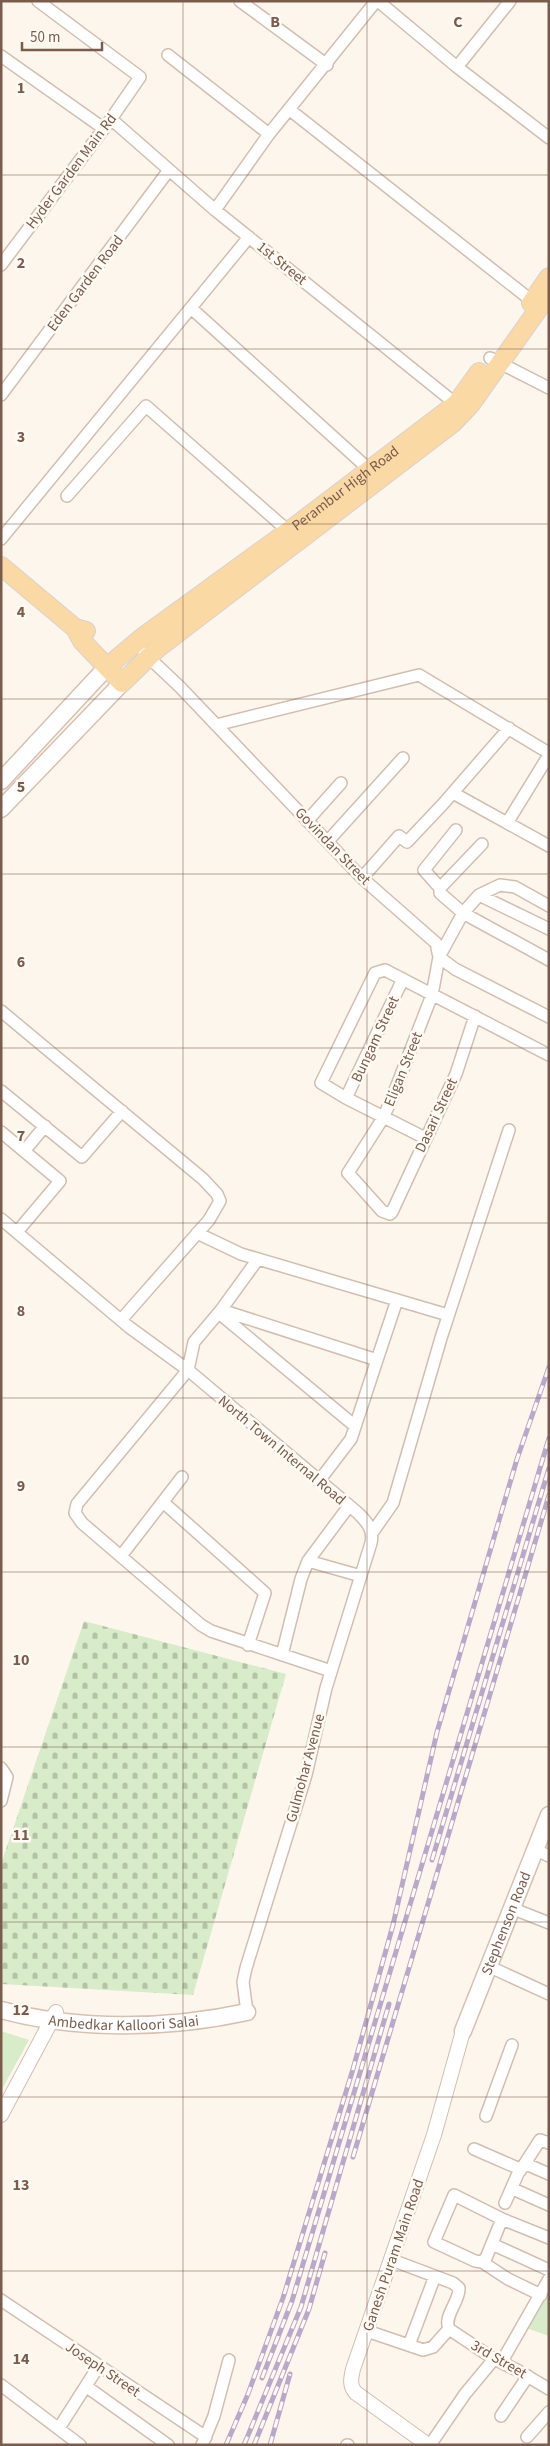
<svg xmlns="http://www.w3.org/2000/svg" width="550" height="2446" viewBox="0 0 550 2446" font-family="'Source Sans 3',sans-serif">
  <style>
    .green { fill: #d8ecc9 }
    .cemetery { fill: url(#cemetery-stones) }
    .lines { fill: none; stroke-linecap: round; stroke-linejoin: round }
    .minor-casing { stroke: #d1beb0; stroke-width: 14 }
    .tertiary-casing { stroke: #d1beb0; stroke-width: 16 }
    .secondary-casing { stroke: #d6c0b0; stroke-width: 19 }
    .primary-casing { stroke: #dad1cd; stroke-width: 20 }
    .minor { stroke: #fff; stroke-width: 11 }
    .tertiary { stroke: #fff; stroke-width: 14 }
    .secondary { stroke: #fff; stroke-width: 16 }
    .primary { stroke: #fbd9a5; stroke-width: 18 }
    .rail-casing { stroke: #b9a8c9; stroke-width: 5 }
    .rail { stroke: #fffaf3; stroke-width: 3; stroke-dasharray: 9; stroke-linecap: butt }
    .grid { fill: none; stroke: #7a5c4d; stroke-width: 1; stroke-opacity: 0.55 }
    .labels { text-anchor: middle; stroke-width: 5; stroke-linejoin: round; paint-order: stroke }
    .street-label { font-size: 15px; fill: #7a5c4d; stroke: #fffaf3 }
    .grid-label { font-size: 16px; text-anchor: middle; font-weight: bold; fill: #7a5c4d; stroke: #fffaf3; stroke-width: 5; stroke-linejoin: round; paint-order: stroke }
  </style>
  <defs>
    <pattern id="cemetery-stones" width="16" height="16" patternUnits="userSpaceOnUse" patternTransform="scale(1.25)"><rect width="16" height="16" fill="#d8ecc9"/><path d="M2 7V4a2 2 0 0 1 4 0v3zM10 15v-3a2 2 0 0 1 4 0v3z" fill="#b4c2a5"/></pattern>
  </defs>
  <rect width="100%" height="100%" fill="#fdf6ec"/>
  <path class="green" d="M1,2031L29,2040L1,2091Z
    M549,2281V2336L526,2328Z"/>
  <path class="cemetery" d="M84,1621L286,1674L193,1995L1,1984V1864Z"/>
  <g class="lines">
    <defs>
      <path id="minor" d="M240,1L327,65
        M378,1L457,67L549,138
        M168,55L269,134
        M1,56L103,128
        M457,67L510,1
        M290,110L532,301
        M111,119L215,210L456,404
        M215,210L269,134L376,1
        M1,265L111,119L140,77L38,1
        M191,308L373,473
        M490,358L549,388
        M1,395L169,170
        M67,496L146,406L287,530
        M1,539L249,237
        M144,653L180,687L362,878L436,943L439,957L455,969L549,1017
        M216,725L419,675L549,753
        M453,793L549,846
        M307,821L341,783
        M507,823L549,755
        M456,830L424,870L440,888V893L463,913L549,960
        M328,841L403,758
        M362,878L399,836L407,842L443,804L509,728
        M440,888L482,844
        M479,895L549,929
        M1,1011L203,1179L217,1194L220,1201L209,1220L121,1320
        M475,1016L456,1074L392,1212L390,1214L382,1211L348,1173L383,1118L392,1098L432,995L439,957L463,913L479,895L500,885L515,887L549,906
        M1,1091L82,1157L122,1111
        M346,1098L403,979
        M1,1132L60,1181L17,1232
        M425,1138L346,1098L321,1083L375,973L385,970L549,1055
        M25,1150L45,1126
        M1,1219L129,1327L188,1370L194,1342L221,1310L377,1360L351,1439L319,1481
        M197,1233L241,1254L448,1315
        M221,1310L258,1259
        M219,1313L355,1426
        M377,1360L397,1300
        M163,1502L265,1593L248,1645
        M372,1533L393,1503L441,1338L509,1130
        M121,1556L182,1477
        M308,1561L361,1576
        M282,1655L301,1579L308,1561L349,1506
        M1,1768L7,1777L1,1801
        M534,1849L549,1856
        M511,1908L549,1923
        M488,1966L549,1994
        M247,2012L243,1982L246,1968L306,1775L326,1688L371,1543C374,1530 367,1522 358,1513L188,1370L77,1504L75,1513L82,1523L201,1625L211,1631L331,1671
        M486,2116L512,2045
        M474,2149L520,2169L505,2203
        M526,2164L549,2174
        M520,2171L540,2140L549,2143
        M513,2189L549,2205
        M454,2195L502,2219L486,2258L482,2262L475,2261L434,2242Z
        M502,2219L549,2238
        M492,2244L549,2270
        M392,2260L453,2283L459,2288C460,2301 443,2316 449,2329
        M482,2262L508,2279L541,2295
        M1,2300L206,2437
        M449,2329L494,2359L517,2370L549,2389
        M367,2331L423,2350L433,2347L449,2329
        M409,2345L435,2276
        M504,2364L505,2356L549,2279
        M1,2385L80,2445
        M87,2387L168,2445
        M501,2416L528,2376
        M59,2428L98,2367
        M527,2437L549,2412
        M202,2445L214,2416L229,2360
        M347,2445H348
        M430,2445L465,2394L494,2359"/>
      <path id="tertiary" d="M1,2115L56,2012
        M428,2445L356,2393C349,2386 351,2378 353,2369L434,2135L463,2031"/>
      <g id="secondary">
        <path d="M1,781L107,667"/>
        <path d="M1,809L122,683"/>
        <path id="s1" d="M1,2010C78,2031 169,2029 247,2012"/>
        <path id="s2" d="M463,2031L549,1815"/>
      </g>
      <g id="primary">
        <path d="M531,303L549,277"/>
        <path d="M1,566L75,628L86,631"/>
        <path d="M75,628L82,641L122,683L158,648L453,423L471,404L549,294"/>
        <path id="s3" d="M107,667L144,636L298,524L456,404L479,372"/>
      </g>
    </defs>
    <use href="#minor" class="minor-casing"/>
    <use href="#tertiary" class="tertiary-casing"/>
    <use href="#secondary" class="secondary-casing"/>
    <use href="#primary" class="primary-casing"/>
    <use href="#minor" class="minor"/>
    <use href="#tertiary" class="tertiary"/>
    <use href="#secondary" class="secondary"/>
    <use href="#primary" class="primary"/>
    <defs>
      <path id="rail" d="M432,1860L549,1468
        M353,2157L549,1495
        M262,2378L292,2301L549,1438
        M226,2445L248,2394L283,2298L353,2069L393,1925L437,1732L517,1459L549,1367
        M244,2445L301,2307L389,2004
        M254,2445L309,2309L325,2253
        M270,2445L290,2374"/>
    </defs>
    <use href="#rail" class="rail-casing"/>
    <use href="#rail" class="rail"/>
  </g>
  <path class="grid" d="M183,1V2445M367,1V2445M1,175H549M1,349H549M1,524H549M1,699H549M1,874H549M1,1048H549M1,1223H549M1,1398H549M1,1572H549M1,1747H549M1,1922H549M1,2097H549M1,2271H549"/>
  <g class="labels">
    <g class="street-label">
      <text transform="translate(71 171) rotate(-53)" y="5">Hyder Garden Main Rd</text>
      <text transform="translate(282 263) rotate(39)" y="5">1st Street</text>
      <text transform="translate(85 283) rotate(-53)" y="5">Eden Garden Road</text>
      <text dy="5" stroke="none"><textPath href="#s3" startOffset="298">Perambur High Road</textPath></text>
      <text transform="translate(333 846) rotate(46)" y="5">Govindan Street</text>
      <text transform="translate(375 1039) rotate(-65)" y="5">Bungam Street</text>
      <text transform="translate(403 1069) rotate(-68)" y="5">Eligan Street</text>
      <text transform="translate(436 1115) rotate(-65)" y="5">Dasari Street</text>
      <text transform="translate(282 1450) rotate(40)" y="5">North Town Internal Road</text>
      <text transform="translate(305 1768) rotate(-75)" y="5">Gulmohar Avenue</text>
      <text dy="5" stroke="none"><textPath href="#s2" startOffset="116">Stephenson Road</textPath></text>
      <text dy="5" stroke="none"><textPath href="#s1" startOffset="124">Ambedkar Kalloori Salai</textPath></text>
      <text transform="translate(393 2255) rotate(-71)" y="5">Ganesh Puram Main Road</text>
      <text transform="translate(499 2359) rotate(30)" y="5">3rd Street</text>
      <text transform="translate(103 2369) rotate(34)" y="5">Joseph Street</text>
    </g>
  </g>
  <g class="grid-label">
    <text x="275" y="27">B</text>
    <text x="458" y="27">C</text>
    <text x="21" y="93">1</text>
    <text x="21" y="268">2</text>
    <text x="21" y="442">3</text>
    <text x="21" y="617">4</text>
    <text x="21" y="792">5</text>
    <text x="21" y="967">6</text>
    <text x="21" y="1141">7</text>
    <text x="21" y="1316">8</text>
    <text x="21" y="1491">9</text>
    <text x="21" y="1665">10</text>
    <text x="21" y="1840">11</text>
    <text x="21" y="2015">12</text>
    <text x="21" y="2190">13</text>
    <text x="21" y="2364">14</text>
  </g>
  <rect width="550" height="2446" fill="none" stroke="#7a5c4d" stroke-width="5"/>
  <path d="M22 42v8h80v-8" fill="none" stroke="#7a5c4d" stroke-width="2.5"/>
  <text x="30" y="42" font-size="15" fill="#7a5c4d" stroke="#fffaf3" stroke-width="4" paint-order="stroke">50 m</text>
</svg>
